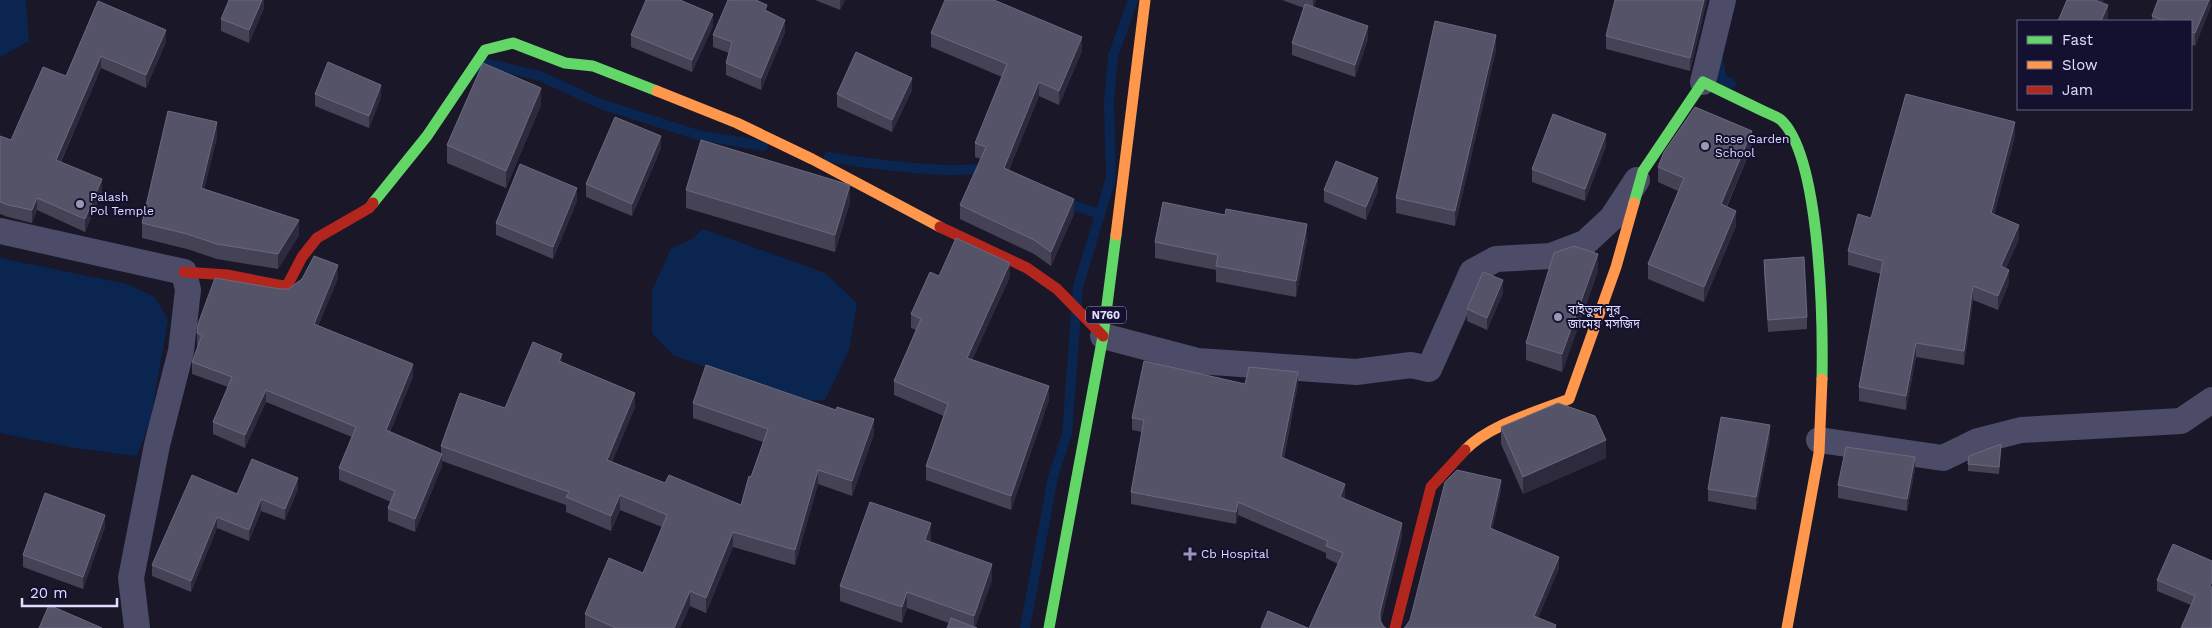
<svg xmlns="http://www.w3.org/2000/svg" width="2212" height="628" viewBox="0 0 2212 628" font-family="'Work Sans','Noto Sans Bengali',sans-serif">
  <style>
    .water { fill: #0a2650 }
    .lines { fill: none; stroke-linecap: round; stroke-linejoin: round }
    .stream { stroke: #0a2650; stroke-width: 10 }
    .street { stroke: #4c4c69; stroke-width: 26 }
    .fast { stroke: #63d668; stroke-width: 11 }
    .slow { stroke: #ff974d; stroke-width: 11 }
    .jam { stroke: #b3261e; stroke-width: 11 }
    .wall { fill: #454256 }
    .shaded-wall { fill: #2c2a3c }
    .building { fill: #555368; stroke: #6b6880 }
    .poi-dot { fill: #9a98b4; stroke: #14102f; stroke-width: 2 }
    .labels { text-anchor: middle; stroke-width: 4; stroke-linejoin: round; paint-order: stroke }
    .shield { fill: #14102f; stroke: #a3a0c1; stroke-width: 1 }
    .shield-label { font-size: 11px; font-weight: bold; fill: #e0deff }
    .poi-label { font-size: 12px; fill: #e0deff; stroke: #14102f; text-anchor: start }
  </style>
  <rect width="100%" height="100%" fill="#191728"/>
  <path class="water" d="M0,0H26L29,41L0,57Z
    M703,229L825,273L857,303L849,350L825,400L796,401L673,355L652,333V291L671,248L691,240Z
    M0,258L127,284L155,297L168,320L150,422L137,456L75,448L0,433Z"/>
  <g class="lines">
    <path class="stream" d="M1718,57L1721,78L1731,84
      M480,68L485,63L540,76L601,104L698,135L763,146
      M829,157C868,164 906,168 945,170C958,171 977,167 988,171
      M1063,202L1100,214
      M1025,628L1053,477L1067,434L1078,287L1111,178L1109,103L1113,56L1133,0"/>
    <path class="street" d="M1703,82L1723,0
      M0,231L184,272L188,290L181,351L157,445L131,578L137,628
      M1103,336L1198,361L1356,372L1411,365L1429,369L1472,272L1496,259L1551,256L1585,243L1612,218L1637,180
      M1819,440L1943,458L1978,441L2021,430L2181,421L2212,400"/>
    <path class="fast" d="M373,203L427,136L485,50L513,43L565,63L593,66L657,91
      M1634,203L1643,171L1703,82C1722,91 1742,101 1761,110C1767,113 1776,116 1781,120C1821,157 1823,325 1822,379
      M1049,628L1103,336L1116,235"/>
    <path class="slow" d="M657,91L737,123L812,159L940,227
      M1116,235L1145,0
      M1465,450C1489,425 1536,412 1569,399L1616,267L1634,203
      M1787,628L1819,453L1822,379"/>
    <path class="jam" d="M940,227L1027,268L1057,289L1103,336
      M184,272L227,275L283,286L288,284L302,257L317,238L369,208L373,203
      M1395,628L1431,487L1465,450"/>
  </g>
  <path class="wall" d="M264,0V8L249,43L221,31V19Z
    M815,0H845L840,10Z
    M1282,0H1316L1314,7L1368,39L1355,77L1292,55V43L1304,8Z
    M1707,0L1690,71L1606,49V36Z
    M2211,0V6L2195,46L2191,44V21H2152V16Z
    M98,1L166,42L146,88L101,68L61,162L102,192L85,232L37,210L32,223L8,217L0,214V136L11,140L66,76Z
    M767,11L785,32L761,90L726,75V63L729,53L713,47V35Z
    M713,26L692,72L631,47V35Z
    M931,33L1082,51L1059,105L1039,96L1009,170L1074,214L1051,266L1034,254L960,219V205L981,159L975,157V143L1002,77L931,47Z
    M1496,50L1455,226L1396,213V198Z
    M912,90L892,132L837,107V94Z
    M315,94L381,97L369,128L315,106Z
    M541,105L506,188L447,163V145Z
    M2015,136L1994,215L2019,239L2006,268L2009,283L1998,310L1973,300L1964,365L1916,357L1906,410L1859,401V387L1881,274L1848,265V251L1871,218Z
    M217,137L204,189L299,235L278,269L217,259L187,249L142,238V223Z
    M1606,146L1585,201L1532,182V169Z
    M1752,146L1727,207L1736,226L1704,302L1648,279V264L1678,191L1658,182V167Z
    M661,148L632,216L586,197V184Z
    M686,190L850,202L835,252L686,208Z
    M1324,190L1378,191L1366,220L1324,202Z
    M577,201L553,259L496,235V223Z
    M1307,240L1296,297L1216,282V270L1155,258V242Z
    M1764,260L1807,317V329L1768,332L1764,272Z
    M1598,271L1562,372L1526,360V343Z
    M939,276L1010,277L972,359L1049,400L1011,510L926,480V466L944,416L894,395V381L916,330L911,328V314Z
    M338,278L318,326L413,377L390,432L441,454V446L505,408L562,363L635,407L612,462L665,483L741,505L763,442L693,418V403L874,434L852,496L818,484L795,565L733,547L706,613L690,606L680,628H585V614L643,573L662,527L620,510L611,531L566,512V505L442,461V466L415,532L388,521V508L391,502L339,480V468L352,437L266,402L245,448L213,434V422L228,387L192,374V362L198,346L197,345V333L280,289H288Z
    M1503,293L1487,330L1467,321V309Z
    M1245,384H1298L1284,458L1345,496L1344,499L1402,536L1381,621L1309,628L1338,564L1326,558V553L1238,515L1236,524L1131,504V492L1142,432L1132,430V418Z
    M1501,427L1606,458L1523,494L1501,444Z
    M1770,438L1756,510L1708,501V489Z
    M2001,451L1999,474L1968,471V464Z
    M1915,469L1907,511L1838,498V485Z
    M298,489L285,520L261,511L249,541L217,528L191,592L152,576V565L237,494Z
    M105,527L83,589L23,567V555Z
    M931,539L930,542L992,580L975,627L949,623L907,608L902,623L840,601V586Z
    M2212,561L2191,605L2157,591V580Z"/>
  <path class="shaded-wall" d="M262,0H264V8L249,43V30Z
    M840,0H845L840,10Z
    M1313,0H1316L1313,11Z
    M1704,0H1707L1690,71V58Z
    M2097,0H2104L2097,17Z
    M2209,0H2211V6L2195,46V33Z
    M2108,5V21H2101Z
    M713,14V26L692,72V60Z
    M785,20V32L761,90V78Z
    M1368,26V39L1355,77V65Z
    M166,30V42L146,88V75Z
    M1496,35V50L1455,226V211Z
    M1082,37V51L1059,105V91Z
    M101,56V68L56,172V160Z
    M912,78V90L892,132V120Z
    M1039,82V96L1004,182V168Z
    M381,85V97L369,128V116Z
    M541,88V105L506,188V171Z
    M217,122V137L201,203V188Z
    M2015,122V136L1991,227V213Z
    M1752,131V146L1721,219V204Z
    M1606,134V146L1585,201V189Z
    M661,136V148L632,216V204Z
    M1378,178V191L1366,220V207Z
    M102,179V192L85,232V219Z
    M850,185V202L835,252V235Z
    M577,188V201L553,259V247Z
    M37,198V210L32,223V210Z
    M1074,199V214L1051,266V252Z
    M1736,211V226L1704,302V287Z
    M299,220V235L278,269V254Z
    M1307,224V240L1296,297V281Z
    M2019,225V239L2001,280V266Z
    M1598,254V271L1562,372V354Z
    M1010,263V277L967,372V358Z
    M338,265V278L314,336V324Z
    M2009,270V283L1998,310V296Z
    M1503,280V293L1487,330V318Z
    M1973,286V300L1964,365V351Z
    M1916,343V357L1906,410V396Z
    M562,354V368L559,361Z
    M413,364V377L386,442V430Z
    M1298,372V384L1281,469V457Z
    M1049,386V400L1011,510V496Z
    M266,390V402L245,448V435Z
    M635,393V407L607,474V460Z
    M874,419V434L852,496V481Z
    M1770,425V438L1756,510V497Z
    M1606,440V458L1523,494V477Z
    M442,454V466L415,532V519Z
    M1915,457V469L1907,511V499Z
    M818,470V484L795,565V550Z
    M298,478V489L285,520V509Z
    M1501,480V492L1490,541V528Z
    M1345,484V496L1340,509V497Z
    M620,495V510L611,531V516Z
    M261,499V511L249,541V530Z
    M1238,502V515L1236,524V512Z
    M105,515V527L83,589V577Z
    M217,517V528L191,592V581Z
    M931,523V539L925,556V540Z
    M1402,523V536L1380,625V612Z
    M733,532V547L706,613V598Z
    M1559,557V569L1534,628V616Z
    M992,564V580L975,628H974V616Z
    M690,591V606L680,628H674Z
    M907,592V608L902,623V607Z"/>
  <path class="building" d="M229,0H262L249,30L221,19Z
    M646,0H680L713,14L692,60L631,35Z
    M728,0H756L767,5L765,10L785,20L761,78L726,63L732,42L713,35Z
    M945,0H994L1082,37L1059,91L1039,82L1004,168L1074,199L1051,252L1034,240L960,205L986,147L975,143L1007,64L931,33Z
    M1615,0H1704L1690,58L1606,36Z
    M2067,0H2097V1L2108,5L2101,21H2058Z
    M2158,0H2209L2195,33L2191,32V21H2165L2152,16Z
    M98,1L166,30L146,75L101,56L56,160L102,179L85,219L37,198L32,210L8,205L0,202V136L11,140L43,67L66,76Z
    M1305,4L1368,26L1355,65L1292,43Z
    M1435,21L1496,35L1455,211L1396,198Z
    M856,52L912,78L892,120L837,94Z
    M328,62L381,85L369,116L315,94Z
    M483,63L541,88L506,171L447,145Z
    M1906,94L2015,122L1991,213L2019,225L2001,266L2009,270L1998,296L1973,286L1964,351L1916,343L1906,396L1859,387L1883,261L1848,251L1858,214L1871,218Z
    M1695,107L1752,131L1721,204L1736,211L1704,287L1648,264L1684,178L1658,167L1664,152Z
    M168,111L217,122L201,188L299,220L278,254L217,244L187,234L142,223Z
    M1553,114L1606,134L1585,189L1532,169Z
    M615,117L661,136L632,204L586,184Z
    M701,140L850,185L835,235L686,190Z
    M1336,161L1378,178L1366,207L1324,190Z
    M520,164L577,188L553,247L496,223Z
    M1163,202L1225,215L1226,209L1307,224L1296,281L1216,266L1218,255L1155,242Z
    M956,238L1010,263L967,358L1049,386L1011,496L926,466L948,404L894,381L921,319L911,314L930,272L939,276Z
    M1574,246L1598,254L1562,354L1526,343L1554,253Z
    M314,256L338,265L314,324L413,364L386,430L442,454L415,519L388,508L395,491L339,468L356,427L266,390L245,435L213,422L232,377L192,362L202,335L197,333L198,324L215,278L280,289H288L302,279Z
    M1804,257L1807,317L1768,320L1764,260Z
    M1483,272L1503,280L1487,318L1467,309Z
    M533,342L562,354L559,361L635,393L607,460L665,483L669,475L741,505L749,476L751,477L768,429L693,403L706,365L836,410L837,407L874,419L852,481L818,470L795,550L733,532L706,598L690,591L674,628H616L585,614L609,558L643,573L667,515L620,495L611,516L566,497L569,492L441,446L460,393L505,408Z
    M1144,361L1245,384L1249,367L1298,372L1281,457L1345,484L1340,497L1402,523L1380,612V620L1384,627L1386,628H1309L1343,553L1326,546L1328,541L1238,502L1236,512L1131,492L1144,420L1132,418Z
    M1558,403L1595,416L1606,440L1523,477L1501,427Z
    M1721,417L1770,425L1756,497L1708,489Z
    M2001,444L1999,467L1968,464L1969,456Z
    M1846,447L1915,457L1907,499L1838,485Z
    M252,459L298,478L285,509L261,499L249,530L217,517L191,581L152,565L192,475L237,494Z
    M1457,470L1501,480L1490,528L1559,557L1534,616L1556,625L1555,628H1404L1406,626L1410,620L1445,482Z
    M45,493L105,515L83,577L23,555Z
    M870,502L931,523L925,540L992,564L974,616L907,592L902,607L840,586Z
    M2173,544L2212,561V582L2210,586L2212,587V628H2181L2195,596L2157,580Z
    M49,605L102,628H39Z
    M1268,611L1308,628H1261Z
    M951,618L977,628H947Z"/>
  <g class="poi-dot">
    <circle cx="1705" cy="146" r="5"/>
    <circle cx="80" cy="204" r="5"/>
    <circle cx="1558" cy="317" r="5"/>
    <path d="M1187.5 546.5h5v5h5v5h-5v5h-5v-5h-5v-5h5z"/>
  </g>
  <g class="labels">
    <rect class="shield" x="1086" y="306.5" width="40" height="17" rx="4"/>
    <g class="shield-label">
      <text x="1106" y="319">N760</text>
    </g>
    <g class="poi-label">
      <text x="1715" y="143">Rose Garden<tspan x="1715" dy="14">School</tspan></text>
      <text x="90" y="201">Palash<tspan x="90" dy="14">Pol Temple</tspan></text>
      <text x="1568" y="314">বাইতুল নূর<tspan x="1568" dy="14">জামেয় মসজিদ</tspan></text>
      <text x="1201" y="558">Cb Hospital</text>
    </g>
  </g>
  <rect x="2017" y="20" width="175" height="90" fill="#14102f" stroke="#666282"/>
  <rect x="2027" y="36" width="25" height="8" fill="#63d668" stroke="#666282"/>
  <text x="2062" y="45" font-size="15" fill="#e0deff">Fast</text>
  <rect x="2027" y="61" width="25" height="8" fill="#ff974d" stroke="#666282"/>
  <text x="2062" y="70" font-size="15" fill="#e0deff">Slow</text>
  <rect x="2027" y="86" width="25" height="8" fill="#b3261e" stroke="#666282"/>
  <text x="2062" y="95" font-size="15" fill="#e0deff">Jam</text>
  <path d="M22 598v8h95v-8" fill="none" stroke="#e0deff" stroke-width="2.5"/>
  <text x="30" y="598" font-size="15" fill="#e0deff" stroke="#14102f" stroke-width="4" paint-order="stroke">20 m</text>
</svg>
